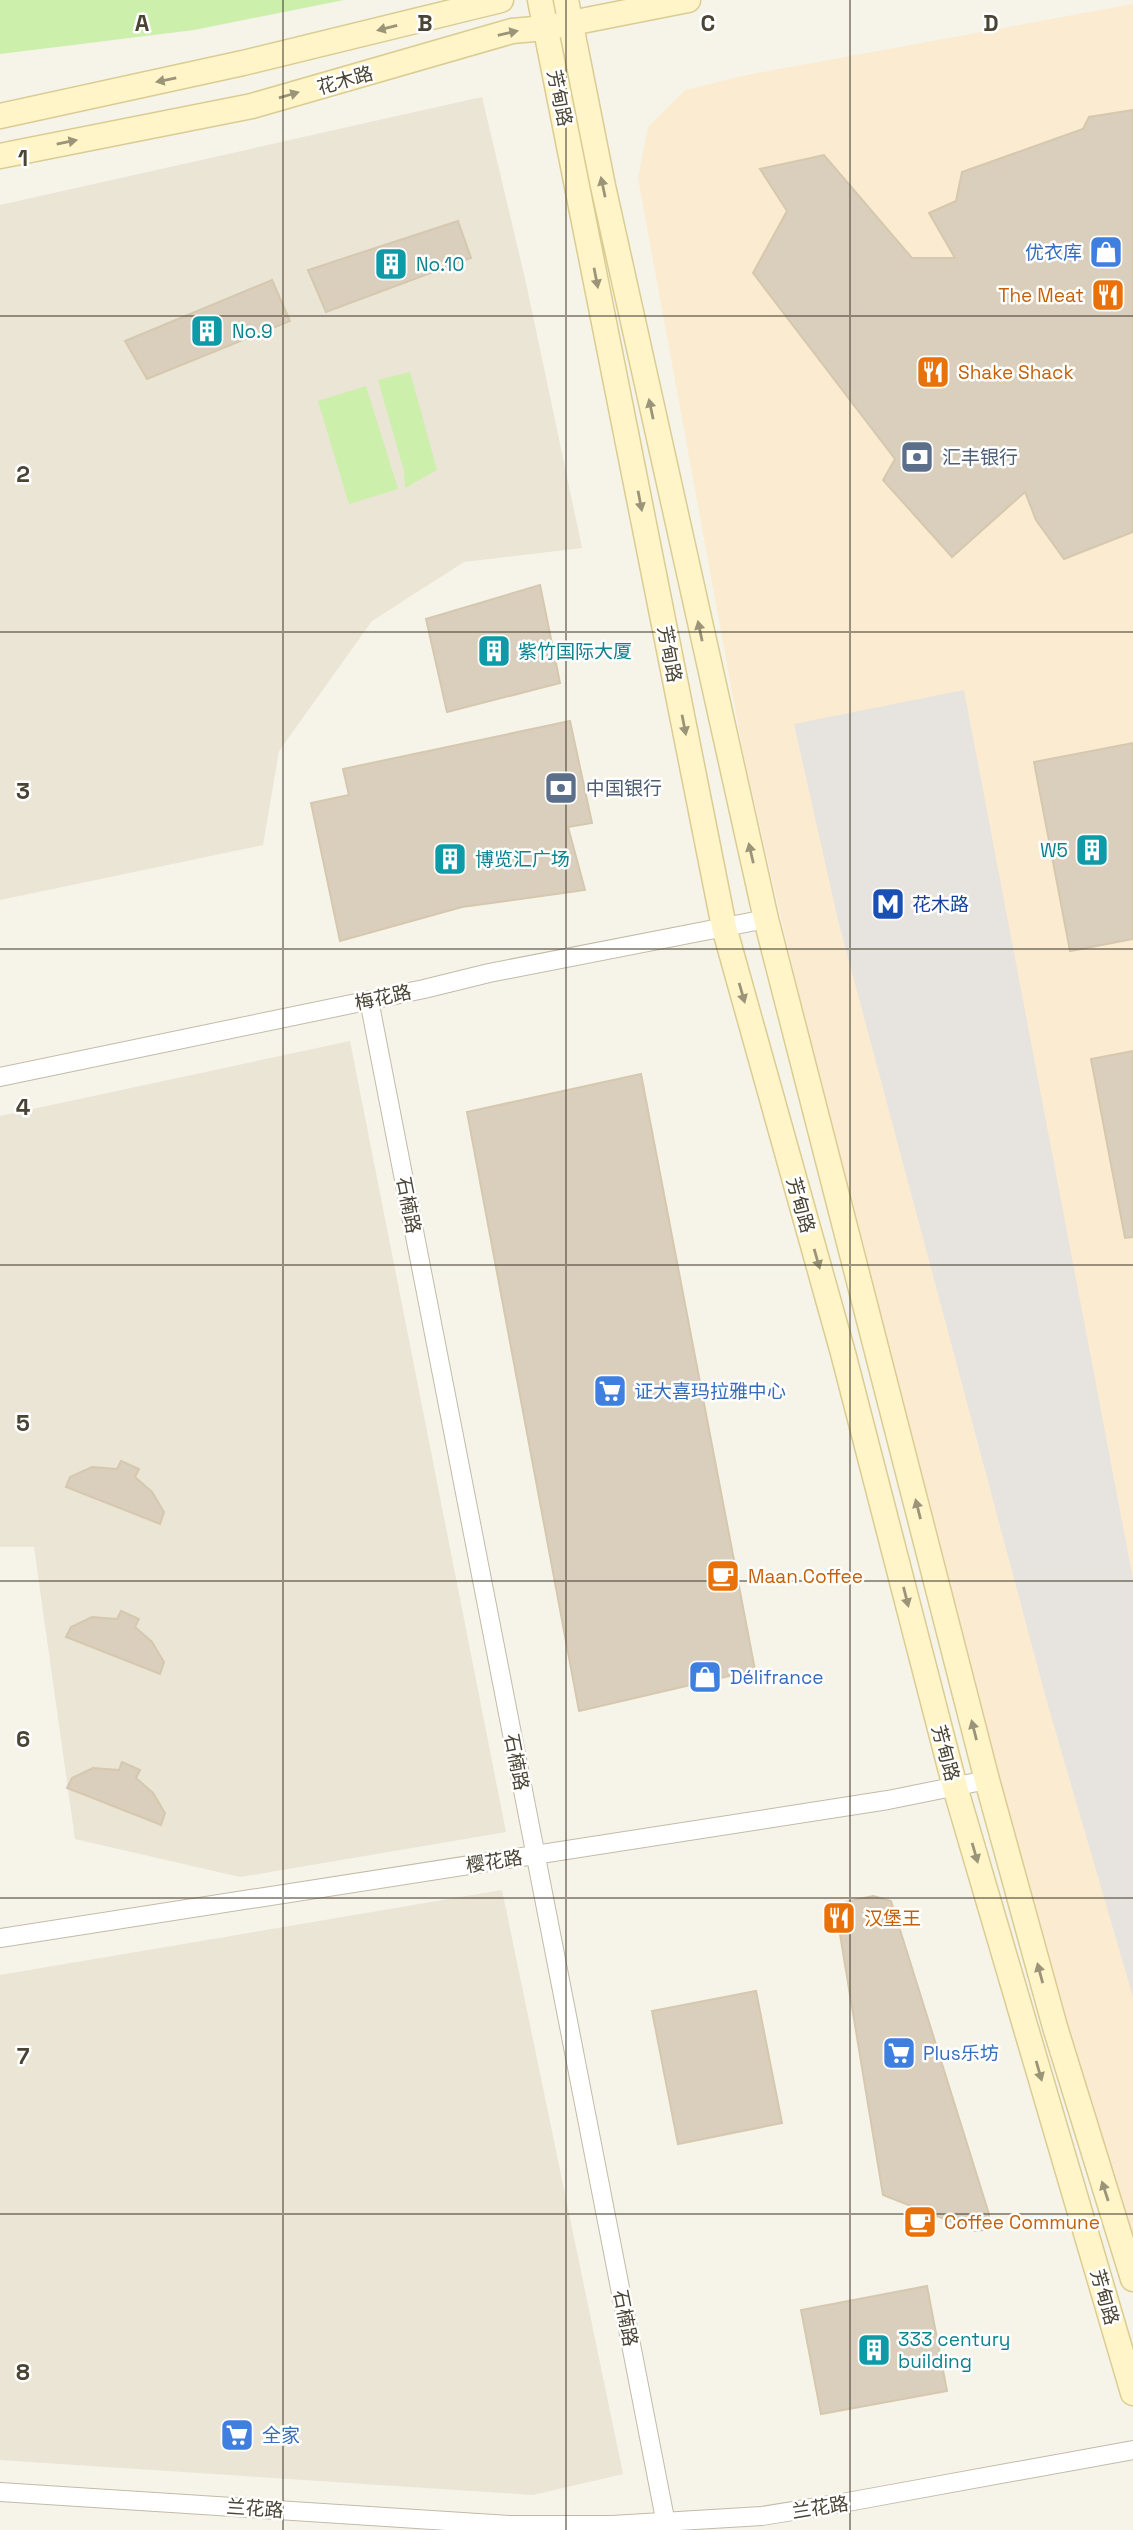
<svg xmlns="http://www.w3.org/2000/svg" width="1133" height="2530" viewBox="0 0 1133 2530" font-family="'Space Grotesk','Noto Sans SC',sans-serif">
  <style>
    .residential { fill: #eae5d5 }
    .commercial { fill: #faebd1 }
    .green { fill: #ccefac }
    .parking { fill: #e7e4e0 }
    .building { fill: #d9cfbc; stroke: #d5c8ae; stroke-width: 2 }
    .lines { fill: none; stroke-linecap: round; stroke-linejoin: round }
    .street-casing { stroke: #c3bba9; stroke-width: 20 }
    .secondary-casing { stroke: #dacc92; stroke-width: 27 }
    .street { stroke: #fff; stroke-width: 18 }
    .secondary { stroke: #fff5c9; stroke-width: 24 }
    .oneway { fill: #9b9478 }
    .grid { fill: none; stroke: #4a4435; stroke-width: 2; stroke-opacity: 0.55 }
    .labels { text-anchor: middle; stroke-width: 5; stroke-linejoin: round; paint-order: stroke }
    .street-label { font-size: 19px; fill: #4a4435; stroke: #fff }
    .shop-label { font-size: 19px; fill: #366cbe; stroke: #fff; text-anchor: start }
    .culture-label { font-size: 19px; fill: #0d838f; stroke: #fff; text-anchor: start }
    .food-label { font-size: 19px; fill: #c56008; stroke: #fff; text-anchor: start }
    .service-label { font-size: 19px; fill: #4e5e75; stroke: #fff; text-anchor: start }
    .transit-label { font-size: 19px; fill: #164399; stroke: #fff; text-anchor: start }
    .grid-label { font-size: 23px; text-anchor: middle; font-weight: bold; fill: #4a4435; stroke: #fff; stroke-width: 5; stroke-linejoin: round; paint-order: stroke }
  </style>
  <rect width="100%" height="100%" fill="#f6f3e8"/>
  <path class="residential" d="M482,97L526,283L582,548L464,562L372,621L279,751L263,845L0,900V205Z
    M350,1041L506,1832L240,1877L75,1839L34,1547H0V1116Z
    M502,1890L623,2474L533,2495L0,2460V1975Z"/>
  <path class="commercial" d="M1133,4V2264L902,1443L744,757L638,178L648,127L685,90L747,75Z"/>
  <path class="green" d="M0,0H344L194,30L0,54Z
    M410,372L437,470L405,488L404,471L378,380Z
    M366,386L398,489L349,504L318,401Z"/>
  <path class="parking" d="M964,690L1133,1579V1997L1047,1702L838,920L794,724Z"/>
  <path class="building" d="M1133,110V532L1064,559L1036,520L1025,492L952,557L883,480L895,459L753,273L787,211L760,169L824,155L912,258H955L929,213L956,201L962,172L1083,129L1089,117Z
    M458,221L471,258L326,312L308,270Z
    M272,280L290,321L147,379L125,341Z
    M540,585L560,683L447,712L426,619Z
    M570,721L592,823L568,827L585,890L462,907L340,941L311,803L349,795L343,769Z
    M1133,743V939L1070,951L1034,762Z
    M1133,1051V1237L1125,1238L1091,1059Z
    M641,1074L755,1670L579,1711L467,1112Z
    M121,1461L139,1469L135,1477L152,1492L164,1512L160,1524L66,1487L70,1477L92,1467L117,1469Z
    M121,1611L139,1619L135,1627L152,1642L164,1662L160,1674L66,1637L71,1627L92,1617L117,1619Z
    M122,1762L140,1770L136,1778L153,1793L165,1813L161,1825L67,1788L72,1778L93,1768L119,1770Z
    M873,1896L891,1901L989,2214L988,2224L983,2230L975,2231L883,2195L836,1910L846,1902Z
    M756,1991L782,2123L678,2144L652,2011Z
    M927,2286L947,2391L821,2414L801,2310Z"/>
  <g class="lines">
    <defs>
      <path id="street" d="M369,1000L666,2524
        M0,1077L424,989L489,973L766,919
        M0,1938L888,1800L987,1780
        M0,2492L509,2525H612L762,2516L842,2503L1133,2450"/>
      <path id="secondary" d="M540,0L724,927L843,1353L955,1787L1133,2393
        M566,0L603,186L766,919L987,1780L1055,2027L1133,2279
        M0,116L243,63L501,0
        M0,156L252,106L512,31L546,28L688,0"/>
    </defs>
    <use href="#street" class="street-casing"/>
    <use href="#secondary" class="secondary-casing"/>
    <use href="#street" class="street"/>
    <use href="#secondary" class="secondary"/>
  </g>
  <defs><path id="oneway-solid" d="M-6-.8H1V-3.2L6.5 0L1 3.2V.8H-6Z" transform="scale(1.75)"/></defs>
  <g class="oneway">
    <use href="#oneway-solid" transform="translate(387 28) rotate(166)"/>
    <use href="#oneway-solid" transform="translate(508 33) rotate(-13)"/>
    <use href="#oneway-solid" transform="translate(166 80) rotate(168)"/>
    <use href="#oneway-solid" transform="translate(289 95) rotate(-16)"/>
    <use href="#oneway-solid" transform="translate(67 142) rotate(-11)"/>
    <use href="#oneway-solid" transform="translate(603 187) rotate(-102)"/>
    <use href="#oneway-solid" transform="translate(596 278) rotate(79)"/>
    <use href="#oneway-solid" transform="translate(651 409) rotate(-102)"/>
    <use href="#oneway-solid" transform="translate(640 501) rotate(79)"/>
    <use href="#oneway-solid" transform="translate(700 631) rotate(-102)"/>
    <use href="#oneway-solid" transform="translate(684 725) rotate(79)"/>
    <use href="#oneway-solid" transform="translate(751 853) rotate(-103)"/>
    <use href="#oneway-solid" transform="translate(742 993) rotate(74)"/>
    <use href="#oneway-solid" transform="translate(817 1259) rotate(74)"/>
    <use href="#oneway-solid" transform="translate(918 1509) rotate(-104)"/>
    <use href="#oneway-solid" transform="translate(906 1597) rotate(76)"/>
    <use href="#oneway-solid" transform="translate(974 1730) rotate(-104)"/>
    <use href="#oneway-solid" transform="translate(975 1853) rotate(74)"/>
    <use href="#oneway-solid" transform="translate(1040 1973) rotate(-105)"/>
    <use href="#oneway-solid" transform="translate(1039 2071) rotate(74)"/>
    <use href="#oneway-solid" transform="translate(1105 2191) rotate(-108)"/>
  </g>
  <path class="grid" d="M283,0V2530M566,0V2530M850,0V2530M0,316H1133M0,632H1133M0,949H1133M0,1265H1133M0,1581H1133M0,1898H1133M0,2214H1133"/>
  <defs>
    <symbol id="shop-square" viewBox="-11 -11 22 22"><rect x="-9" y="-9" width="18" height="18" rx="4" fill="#3f7fe0" stroke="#fff"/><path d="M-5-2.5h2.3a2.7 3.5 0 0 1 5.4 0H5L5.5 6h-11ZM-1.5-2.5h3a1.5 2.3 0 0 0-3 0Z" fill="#fff"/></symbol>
    <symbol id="building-square" viewBox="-11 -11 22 22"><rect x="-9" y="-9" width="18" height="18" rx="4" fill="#0f9aa8" stroke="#fff"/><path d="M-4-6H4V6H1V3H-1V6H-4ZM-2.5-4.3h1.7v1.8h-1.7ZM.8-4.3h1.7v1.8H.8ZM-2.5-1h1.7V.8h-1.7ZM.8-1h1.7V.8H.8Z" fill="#fff"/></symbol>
    <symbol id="restaurant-square" viewBox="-11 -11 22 22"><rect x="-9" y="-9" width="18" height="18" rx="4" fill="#e8710a" stroke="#fff"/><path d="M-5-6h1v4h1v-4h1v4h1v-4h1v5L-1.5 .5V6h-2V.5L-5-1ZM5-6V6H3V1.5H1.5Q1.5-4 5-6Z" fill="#fff"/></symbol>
    <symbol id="bank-square" viewBox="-11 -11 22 22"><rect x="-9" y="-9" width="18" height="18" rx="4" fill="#5c6f8a" stroke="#fff"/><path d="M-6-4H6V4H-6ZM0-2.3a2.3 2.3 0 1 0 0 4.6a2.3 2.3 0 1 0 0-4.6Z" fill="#fff"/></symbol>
    <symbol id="metro-square" viewBox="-11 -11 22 22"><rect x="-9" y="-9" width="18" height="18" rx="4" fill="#1a4fb4" stroke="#fff"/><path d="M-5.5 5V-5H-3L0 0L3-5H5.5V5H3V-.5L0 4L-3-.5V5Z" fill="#fff"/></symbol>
    <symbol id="supermarket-square" viewBox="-11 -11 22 22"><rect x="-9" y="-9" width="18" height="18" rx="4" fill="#3f7fe0" stroke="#fff"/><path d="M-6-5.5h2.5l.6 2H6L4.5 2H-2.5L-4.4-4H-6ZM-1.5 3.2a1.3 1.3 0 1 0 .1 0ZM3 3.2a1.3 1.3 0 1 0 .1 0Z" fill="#fff"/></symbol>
    <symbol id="cafe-square" viewBox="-11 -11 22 22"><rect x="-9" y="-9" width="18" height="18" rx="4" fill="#e8710a" stroke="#fff"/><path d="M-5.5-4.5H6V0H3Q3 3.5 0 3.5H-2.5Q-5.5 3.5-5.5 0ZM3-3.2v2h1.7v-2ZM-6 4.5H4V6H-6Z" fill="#fff"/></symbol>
  </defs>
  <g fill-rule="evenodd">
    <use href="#shop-square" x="1087" y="233" width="38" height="38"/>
    <use href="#building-square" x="372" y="245" width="38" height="38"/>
    <use href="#restaurant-square" x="1089" y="276" width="38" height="38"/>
    <use href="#building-square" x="188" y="312" width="38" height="38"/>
    <use href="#restaurant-square" x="914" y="353" width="38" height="38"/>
    <use href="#bank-square" x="898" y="438" width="38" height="38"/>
    <use href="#building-square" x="475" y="632" width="38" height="38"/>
    <use href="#bank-square" x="542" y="769" width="38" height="38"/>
    <use href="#building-square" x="1073" y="831" width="38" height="38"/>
    <use href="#building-square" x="431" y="840" width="38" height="38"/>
    <use href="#metro-square" x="869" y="885" width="38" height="38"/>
    <use href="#supermarket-square" x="591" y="1372" width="38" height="38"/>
    <use href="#cafe-square" x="704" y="1557" width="38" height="38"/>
    <use href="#shop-square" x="686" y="1658" width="38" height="38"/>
    <use href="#restaurant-square" x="820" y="1899" width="38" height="38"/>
    <use href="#supermarket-square" x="880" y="2034" width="38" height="38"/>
    <use href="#cafe-square" x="901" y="2203" width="38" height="38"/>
    <use href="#building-square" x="855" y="2331" width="38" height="38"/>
    <use href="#supermarket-square" x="218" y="2416" width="38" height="38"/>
  </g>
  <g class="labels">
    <g class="street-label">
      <text transform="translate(345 80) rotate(-16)" y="7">花木路</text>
      <text transform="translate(560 98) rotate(78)" y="7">芳甸路</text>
      <text transform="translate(670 654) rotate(79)" y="7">芳甸路</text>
      <text transform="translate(383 997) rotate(-12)" y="7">梅花路</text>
      <text transform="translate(409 1205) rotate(79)" y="7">石楠路</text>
      <text transform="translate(801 1205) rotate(74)" y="7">芳甸路</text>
      <text transform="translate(946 1753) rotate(75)" y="7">芳甸路</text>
      <text transform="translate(517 1762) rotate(79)" y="7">石楠路</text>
      <text transform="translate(494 1861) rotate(-9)" y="7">樱花路</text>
      <text transform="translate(1105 2297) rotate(74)" y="7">芳甸路</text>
      <text transform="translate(626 2318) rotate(79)" y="7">石楠路</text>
      <text transform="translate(820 2507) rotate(-9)" y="7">兰花路</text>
      <text transform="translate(255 2508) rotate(4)" y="7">兰花路</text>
    </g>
    <g class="shop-label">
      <text x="1082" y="259" text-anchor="end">优衣库</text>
      <text x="634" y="1398">证大喜玛拉雅中心</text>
      <text x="730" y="1684">Délifrance</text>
      <text x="923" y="2060">Plus乐坊</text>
      <text x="262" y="2442">全家</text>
    </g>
    <g class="culture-label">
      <text x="416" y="271">No.10</text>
      <text x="232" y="338">No.9</text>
      <text x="518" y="658">紫竹国际大厦</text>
      <text x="1068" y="857" text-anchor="end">W5</text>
      <text x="475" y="866">博览汇广场</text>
      <text x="898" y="2346">333 century<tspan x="898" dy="22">building</tspan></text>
    </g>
    <g class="food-label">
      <text x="1084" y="302" text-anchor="end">The Meat</text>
      <text x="958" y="379">Shake Shack</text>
      <text x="748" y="1583">Maan Coffee</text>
      <text x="864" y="1925">汉堡王</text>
      <text x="944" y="2229">Coffee Commune</text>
    </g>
    <g class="service-label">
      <text x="942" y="464">汇丰银行</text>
      <text x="586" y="795">中国银行</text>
    </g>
    <g class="transit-label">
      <text x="912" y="911">花木路</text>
    </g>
  </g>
  <g class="grid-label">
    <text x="142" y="31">A</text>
    <text x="425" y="31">B</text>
    <text x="708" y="31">C</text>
    <text x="991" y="31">D</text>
    <text x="23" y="166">1</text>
    <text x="23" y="482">2</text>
    <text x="23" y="799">3</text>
    <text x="23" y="1115">4</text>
    <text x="23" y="1431">5</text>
    <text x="23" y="1747">6</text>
    <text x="23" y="2064">7</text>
    <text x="23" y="2380">8</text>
  </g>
</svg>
